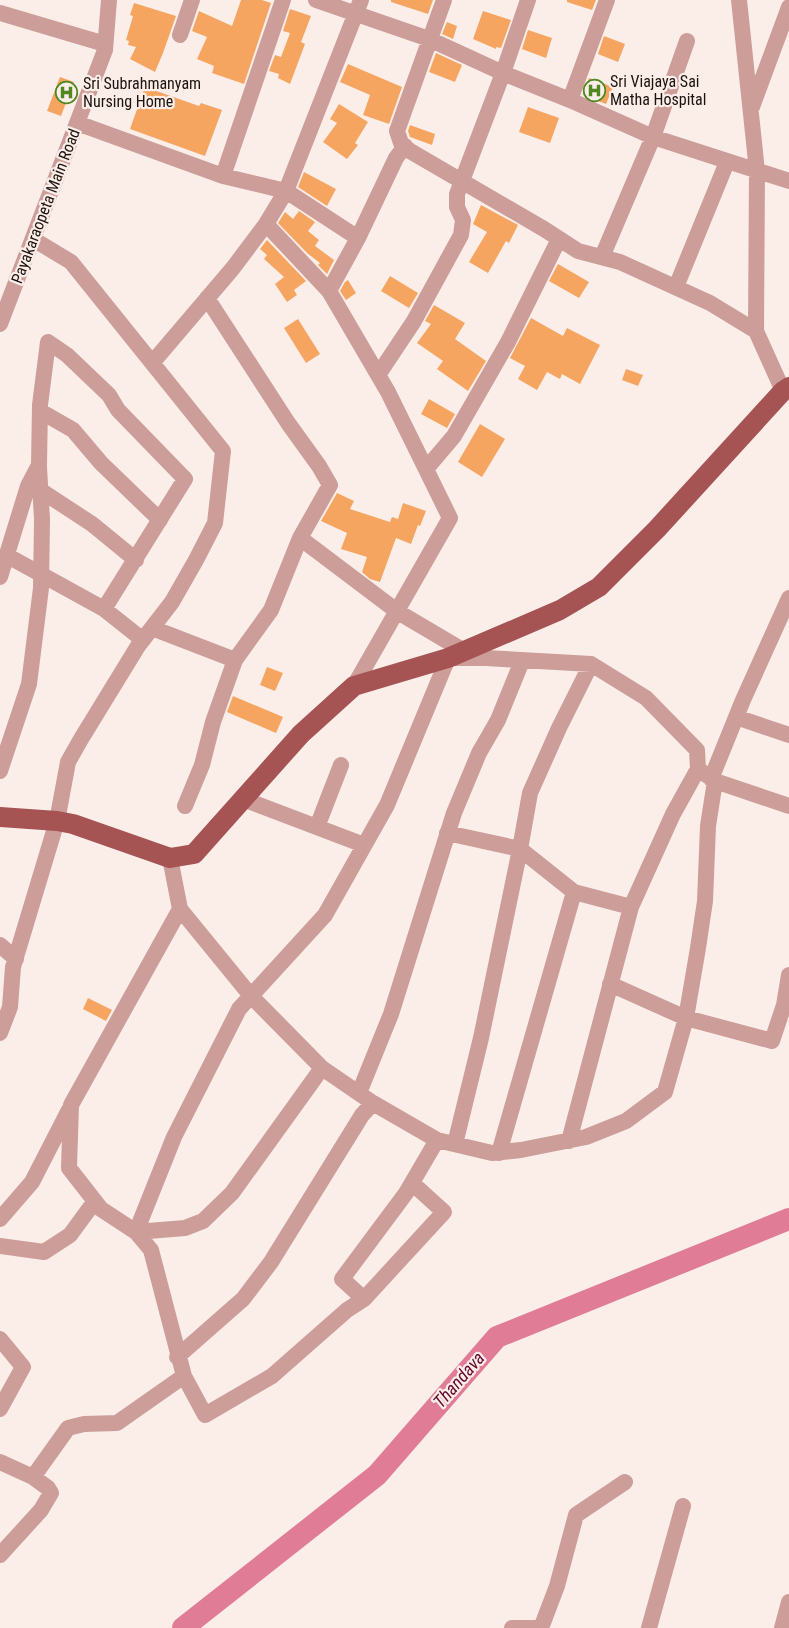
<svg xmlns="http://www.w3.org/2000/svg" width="789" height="1628" viewBox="0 0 789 1628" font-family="'Roboto Condensed',sans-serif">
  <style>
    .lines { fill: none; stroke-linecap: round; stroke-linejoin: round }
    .river { stroke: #e17c97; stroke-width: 22 }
    .building { fill: #f5a560 }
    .minor { stroke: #cd9d9a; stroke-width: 16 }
    .major { stroke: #a65453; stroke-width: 20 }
    .labels { text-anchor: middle; stroke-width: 4.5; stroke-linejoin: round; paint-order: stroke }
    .poi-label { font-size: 16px; fill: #1c120e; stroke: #fbeee9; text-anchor: start }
    .street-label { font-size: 16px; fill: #1c120e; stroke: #fbeee9 }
    .water-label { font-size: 18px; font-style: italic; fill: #65082f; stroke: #fbeee9 }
  </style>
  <rect width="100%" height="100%" fill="#fbeee9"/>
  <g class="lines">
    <path class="river" d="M183,1628L377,1475L497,1337L789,1219"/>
  </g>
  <path class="building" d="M241,0H262L271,3L244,84L212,73L214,66L197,59L207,37L192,31L199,11L232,26Z
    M391,0H433L428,14L391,2Z
    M567,0H596L592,10L567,2Z
    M134,3L176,16L163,53L155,72L130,59L136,47L128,45L129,41L126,40L133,16L130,15Z
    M290,9L311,16L301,42L305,44L290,84L278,78L279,74L269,71L275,55L281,57L290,33L283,31Z
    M483,11L511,20L501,48L496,47V49L473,39Z
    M447,22L457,26L453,39L442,34Z
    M528,30L552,38L546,58L522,49Z
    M604,36L625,44L618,62L598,54Z
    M436,53L462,65L455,82L429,72Z
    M348,64L402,87L389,124L363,115L370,95L340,82Z
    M60,77L74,82L61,116L47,111Z
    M589,78L613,87L606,104L583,95Z
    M145,87L199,106L201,103L222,110L205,156L130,129Z
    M339,104L368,122L355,143L358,145L347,159L323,142L337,123L330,119Z
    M528,107L559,118L550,143L519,132Z
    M410,125L435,134L432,145L410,137L408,131Z
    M304,172L336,189L327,206L298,187Z
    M481,205L518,225L509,243L506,241L488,273L469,262L487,232L473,224Z
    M299,211L315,222L308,231L319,240L315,246L334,260L327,274L318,265L320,263L307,253L278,223L285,212L293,219Z
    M267,240L306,281L294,290L297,295L287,302L275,284L284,277L264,259L267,255L260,249Z
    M558,264L589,282L579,298L549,281Z
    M390,276L418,293L409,308L381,291Z
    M348,280L356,293L346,300L340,291L345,282Z
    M434,305L465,323L455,339L486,361L468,391L437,369L443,361L417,343L431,324L425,321Z
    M531,318L563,336L567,328L600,345L580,384L562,374L560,379L547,372L537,390L518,379L525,366L510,358Z
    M298,319L320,354L306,363L284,328Z
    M626,369L643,375L638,386L622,380Z
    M429,399L455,414L447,428L421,414Z
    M480,424L505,439L482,477L458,462Z
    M337,493L354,501L350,509L390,522L392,517L398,519L403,503L426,511L420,526L418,525L411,544L396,538L380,582L370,579L362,572L367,557L341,549L347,533L321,521Z
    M267,667L283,673L275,691L260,685Z
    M233,696L283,717L276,733L227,712Z
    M88,998L112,1010L106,1021L83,1009Z"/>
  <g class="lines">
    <path class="minor" d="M316,0L429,39L503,73L570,100L653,137L789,181
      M444,0L397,131L401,143L410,151L544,229L578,251L620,262L710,303L756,331
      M739,0L757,171L756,331L783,391
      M0,13L105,44
      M180,35L192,0
      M570,100L607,0
      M752,107L789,7
      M77,123L223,176L286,191L358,238
      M223,176L283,0
      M266,224L329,291
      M602,257L653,137L687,41
      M676,287L727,162
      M207,298L288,423L319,466L330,485L300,538L398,612L464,651
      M0,324L105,50L109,0
      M153,362L233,268L266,224L286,191L361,0
      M378,375L414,321L461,235L463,220L457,207V194L503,73L528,0
      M40,411L73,430L101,463L160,520
      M426,469L454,436L508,342L559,239
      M40,490L92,524L136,560
      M6,555L104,609L143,640
      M0,577L28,486L39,465L40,405L48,342L67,355L109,395L118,410L185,479L104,609
      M152,628L235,660L271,610L300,538
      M591,664L559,728L530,793L520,849L574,892L631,907
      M354,686L450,518L388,392L329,291L358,238L396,158L405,146
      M736,717L789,735
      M0,771L29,684L41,588L42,519L39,467
      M711,779L743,700L789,598
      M243,799L364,845
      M185,806L202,765L213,722L235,660
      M317,827L341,765
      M447,833L520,849L481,1038L455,1144
      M170,858L180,909L251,996L322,1068L373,1103L437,1140L492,1153L521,1150L586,1137L626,1121L665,1092L686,1018L698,948L705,901L708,826L715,781
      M0,945L16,959
      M610,984L686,1018L772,1041L784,1005L789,975
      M0,1033L10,1007L13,967L57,821L68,762L81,739L138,646L172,602L196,560L215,523L223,451L71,262L33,239
      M359,1093L391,1014L454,813L479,753L498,720L522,661
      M569,1141L631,907L673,814L698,769
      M499,1153L574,892
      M412,1183L444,1212L364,1299L342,1279L406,1193L437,1140
      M0,1219L32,1182L69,1110
      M136,1232L174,1137L239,1009L325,915L387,805L448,658H486L591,664L646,698L697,750L698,769L715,781L789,806
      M136,1232L185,1228L203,1221L232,1193L322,1068
      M0,1246L44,1252L70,1235L95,1201
      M0,1339L23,1367L0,1409
      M177,1357L243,1299L271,1262L362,1115L373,1103
      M184,1376L205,1415L272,1376L347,1310L364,1299
      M0,1462L33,1477L68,1428L84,1424L117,1423L184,1376L151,1250L136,1232L101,1209L69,1168L71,1105L180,909
      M0,1555L41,1510L51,1493L48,1488L33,1477
      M512,1628H537
      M541,1628L557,1586L576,1515L625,1482
      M649,1628L683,1506
      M782,1628L789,1602"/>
    <path class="major" d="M0,817L57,821L73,824L170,858L194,854L301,734L354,686L448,658L560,610L599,587L657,529L783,391L789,387"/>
  </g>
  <defs>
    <symbol id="hospital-ring" viewBox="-11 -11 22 22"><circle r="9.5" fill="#fbeee9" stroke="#518822" stroke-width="1.5"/><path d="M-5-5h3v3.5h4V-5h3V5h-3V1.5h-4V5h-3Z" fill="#518822"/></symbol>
  </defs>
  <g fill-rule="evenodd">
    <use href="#hospital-ring" x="582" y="78" width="25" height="25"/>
    <use href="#hospital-ring" x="54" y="80" width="25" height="25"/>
  </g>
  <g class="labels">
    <g class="poi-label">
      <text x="610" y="87">Sri Viajaya Sai<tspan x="610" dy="18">Matha Hospital</tspan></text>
      <text x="83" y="89">Sri Subrahmanyam<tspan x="83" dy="18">Nursing Home</tspan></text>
    </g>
    <g class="street-label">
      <text transform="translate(45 206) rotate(-69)" y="6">Payakaraopeta Main Road</text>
    </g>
    <g class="water-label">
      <text transform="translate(459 1380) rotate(-49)" y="6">Thandava</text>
    </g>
  </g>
</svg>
